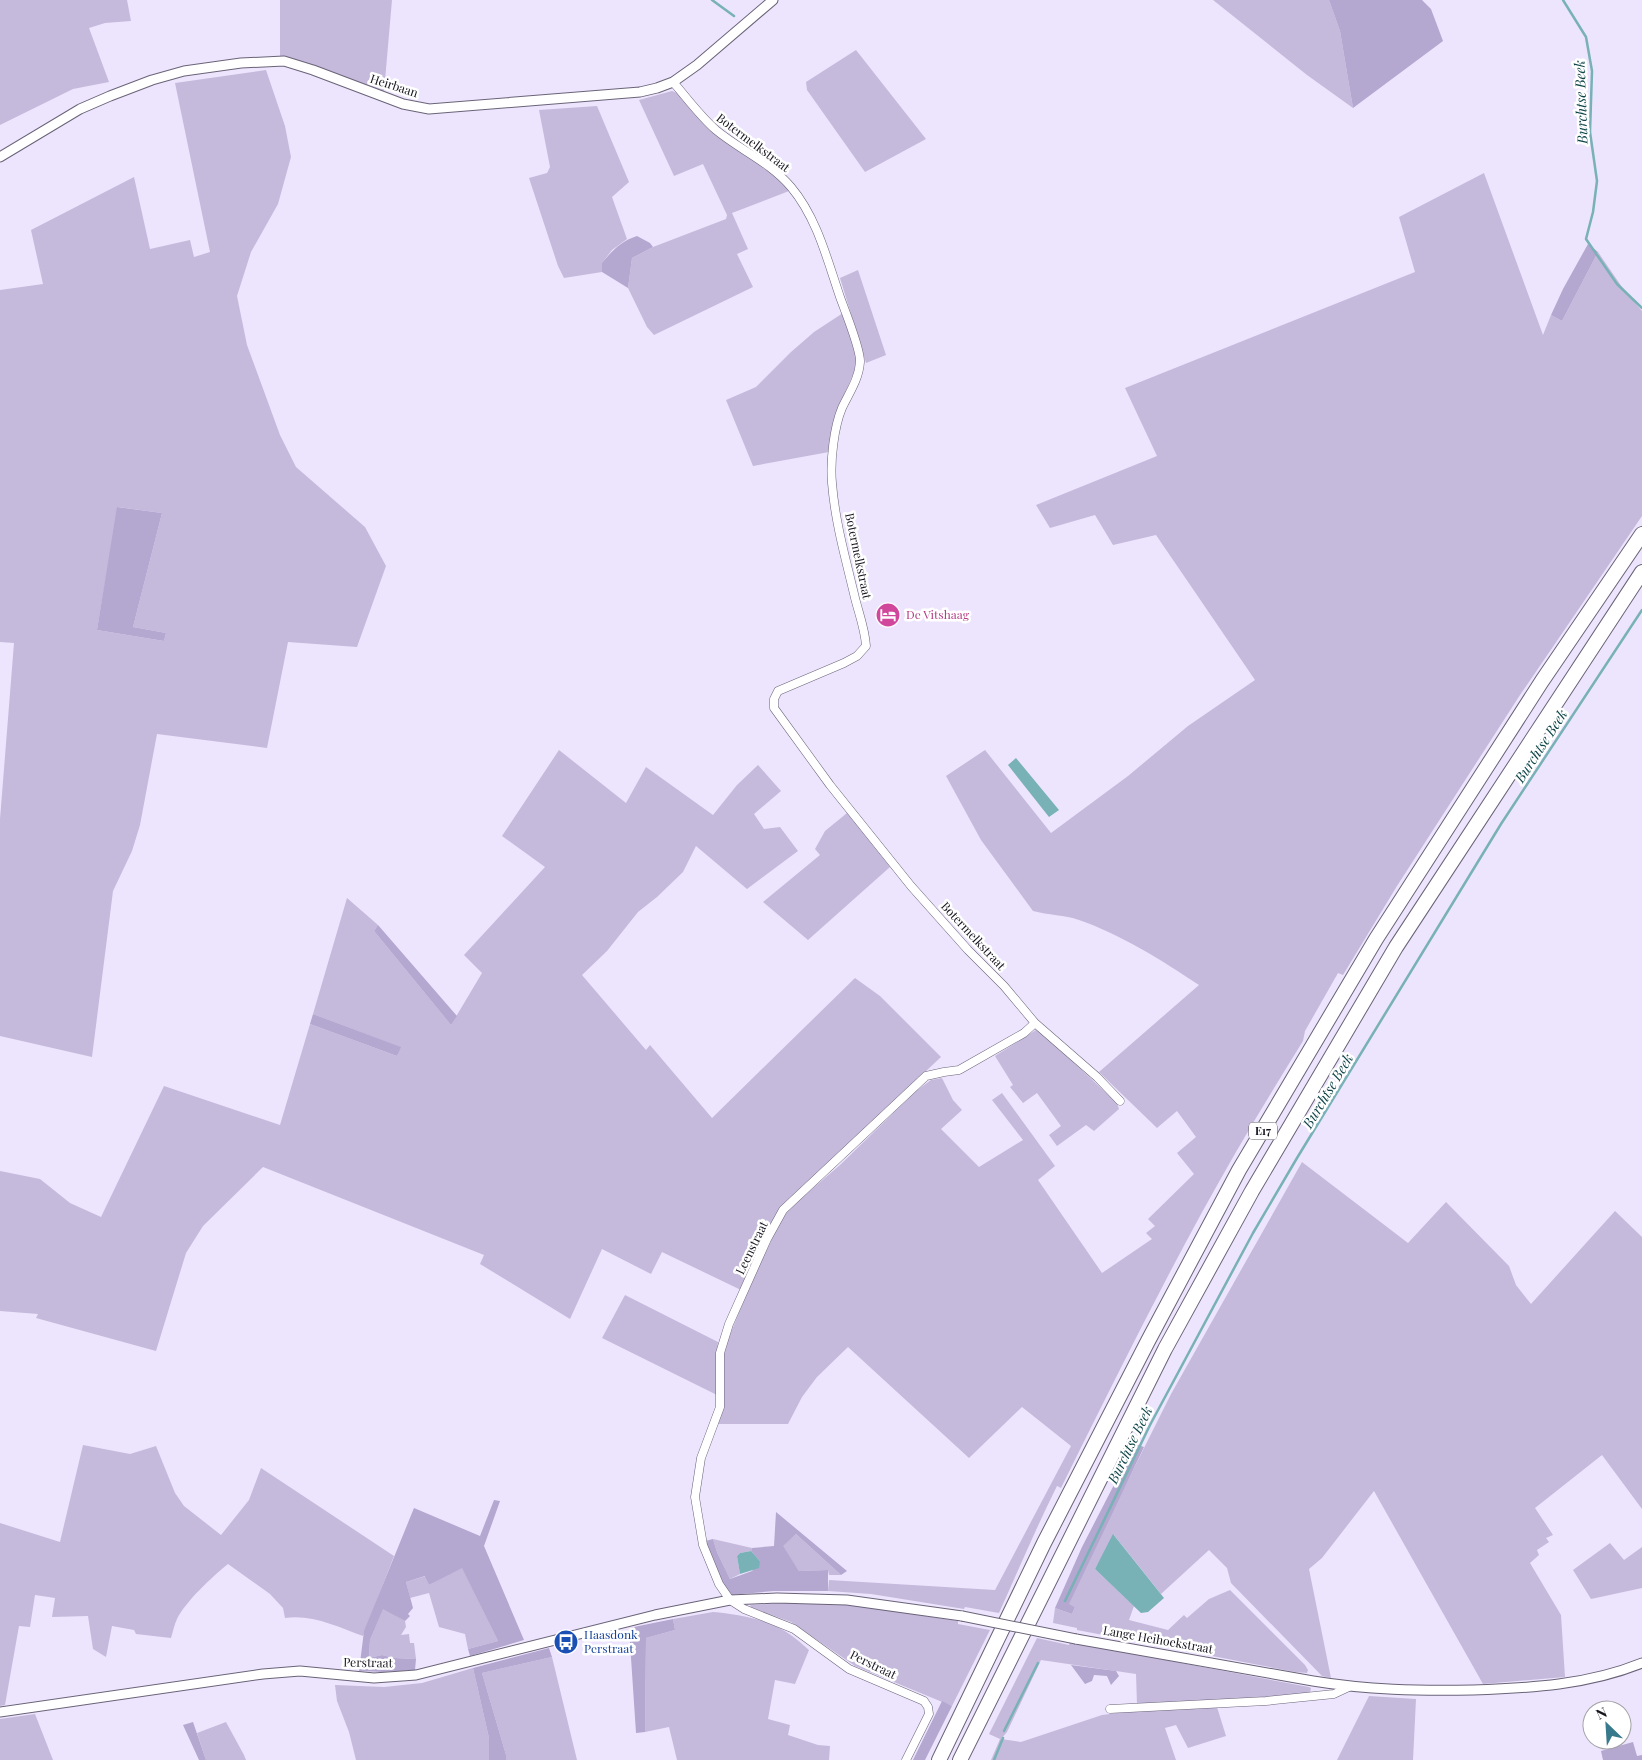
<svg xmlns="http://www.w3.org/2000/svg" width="1642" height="1760" viewBox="0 0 1642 1760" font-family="'Playfair Display',serif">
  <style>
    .green { fill: #c5badc; fill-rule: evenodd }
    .forest { fill: #b4a7d0 }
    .water { fill: #78b1b6 }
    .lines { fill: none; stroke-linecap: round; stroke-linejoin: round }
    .stream { stroke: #78b1b6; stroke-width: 2.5 }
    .minor-casing { stroke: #6a6378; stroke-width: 9 }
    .tertiary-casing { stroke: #6a6378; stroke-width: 11 }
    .motorway-casing { stroke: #6a6378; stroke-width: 16 }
    .minor { stroke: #fff; stroke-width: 8 }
    .tertiary { stroke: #fff; stroke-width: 9 }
    .motorway { stroke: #fff; stroke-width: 14 }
    .tertiary-bridge-casing { stroke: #6a6378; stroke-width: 11; stroke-linecap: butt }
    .tertiary-bridge { stroke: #fff; stroke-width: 9 }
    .labels { text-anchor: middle; stroke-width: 5; stroke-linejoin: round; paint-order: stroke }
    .shield { fill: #fff; stroke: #5d5a61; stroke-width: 1 }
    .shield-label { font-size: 11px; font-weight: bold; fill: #17141d }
    .street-label { font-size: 12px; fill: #17141d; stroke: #fff }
    .hotel-label { font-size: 12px; fill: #b23c85; stroke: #fff; text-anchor: start }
    .transit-label { font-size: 12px; fill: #164399; stroke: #fff; text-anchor: start }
    .water-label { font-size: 14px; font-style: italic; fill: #0f4549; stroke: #fff }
  </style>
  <rect width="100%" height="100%" fill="#ede5fd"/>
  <path class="green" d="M0,0H127L131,21L105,23L89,28L109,82L73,89L0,125Z
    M280,0H392L384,92L296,60L280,57Z
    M1213,0H1329L1340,31L1353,108L1307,75Z
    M856,50L926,139L865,172L807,90L806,82Z
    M266,70L285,126L291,157L278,204L251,252L237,296L247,345L280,435L296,467L365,527L386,566L357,647L288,642L267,748L157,734L140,825L132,851L113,891L92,1057L0,1036V819L14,643L0,642V290L43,284L31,230L134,177L150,249L190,240L194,257L210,252L175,83ZM118,507L162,513L133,627L166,633L164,641L97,630Z
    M672,91L677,93C689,106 701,122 715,133C741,151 770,165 789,191L732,213L748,249L737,254L753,287L654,335L647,327L628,288L632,258L653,247L726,219L727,215L703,164L674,176L639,100Z
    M597,106L629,182L612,197L627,239L612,250L602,263V272L564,278L558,266L529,178L547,173L550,167L539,110Z
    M1484,173L1543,335L1551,315L1562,321L1598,252L1622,287L1642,311V516L1520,695L1397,886L1343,975L1338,973L1305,1031L1303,1041C1280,1078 1258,1114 1236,1152C1173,1261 1117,1375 1061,1488L1057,1486C1036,1528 1018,1571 999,1613L965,1607L964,1609L871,1594L828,1591L829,1580L995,1590L1071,1446L1022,1407L969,1458L848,1347L817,1377L802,1397L788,1424H718L724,1405V1353L727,1342L751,1283L780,1222L791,1207L840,1165L916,1091L931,1080L942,1078L953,1100L962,1110L941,1129L979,1167L1023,1140L992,1100L1002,1093L1055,1166L1038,1180L1102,1273L1152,1239L1146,1233L1155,1226L1148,1219L1194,1174L1177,1153L1196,1137L1177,1111L1157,1128L1099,1072L1199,985C1163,961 1120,934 1079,920C1065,915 1048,915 1033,911L981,840L946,776L985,750L1051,833L1128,776L1188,726L1255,680L1156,535L1113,545L1095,515L1050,528L1036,505L1157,456L1125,388L1415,272L1399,217Z
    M858,270L886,355L866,363L840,278Z
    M843,313L855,350L856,360L854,372L834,420L829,452L753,466L726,400L756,387L791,352L814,332Z
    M559,750L626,803L646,767L713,815L737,785L758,765L781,791L754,814L764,829L780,827L798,851L747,889L696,846L683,872L657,897L638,912L607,951L582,975L646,1050L650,1045L712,1118L855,978L880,996L941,1057L780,1208L741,1290L662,1252L651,1274L602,1249L570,1319L480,1264L484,1255L263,1167L203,1226L186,1253L156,1351L36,1318L38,1314L0,1311V1171L40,1179L70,1203L101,1217L164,1086L280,1125L310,1024L397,1056L400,1047L313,1014L347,898L378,925L374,931L451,1025L482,973L464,955L545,867L502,836Z
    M847,813L890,867L808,940L763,902L820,855L815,849L825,831Z
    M1036,1030L1041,1032L1117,1103L1119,1109L1094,1131L1086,1125L1057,1146L1049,1135L1061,1126L1037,1093L1023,1103L1010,1087L1013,1085L995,1056Z
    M1302,1162L1408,1243L1446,1202L1509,1266L1516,1285L1531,1304L1615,1211L1642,1237V1509L1602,1455L1535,1508L1553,1535L1546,1538L1549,1542L1537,1550L1539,1555L1530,1563L1561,1615L1565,1677L1483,1684L1374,1491L1322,1558L1309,1569L1331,1678L1322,1676L1231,1583L1227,1568L1209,1550L1161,1594L1114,1535L1095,1569L1134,1606L1129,1620L1168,1630L1184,1615L1187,1618L1209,1599L1230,1590L1305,1665L1308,1670L1307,1673L1295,1672L1077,1630V1628L1053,1623L1055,1608L1072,1614L1075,1607L1068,1604L1106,1524L1171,1394Z
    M625,1295L718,1342L716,1371L717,1395L602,1338Z
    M83,1445L130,1454L156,1446L175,1493L184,1506L221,1535L249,1500L261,1468L394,1556L363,1636C338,1627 312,1614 285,1618L283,1608L270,1594L228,1564C212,1577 186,1601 177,1619C174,1625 173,1632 171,1638L136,1634L134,1630L112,1626L106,1657L93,1649L88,1616L52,1617L55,1598L35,1595L30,1627L19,1626L5,1705L0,1706V1523L60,1542Z
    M796,1534L841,1575H829L828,1570L799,1571L782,1546Z
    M713,1539L752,1548L751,1551L740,1553L737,1556L740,1574L730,1579L717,1552Z
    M1610,1543L1624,1560L1642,1547V1588L1591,1599L1573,1570Z
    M462,1567L498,1641L468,1649L465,1634L439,1627L429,1593L410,1598L406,1582L426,1576L429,1585Z
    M788,1603L828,1604L861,1606L958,1621V1624L990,1630L952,1706L855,1666L791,1622L752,1608L750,1606L751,1605Z
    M383,1608L405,1621L406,1627L401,1635L409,1634L410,1643H414L416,1659L394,1658L382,1655L369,1658L370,1640Z
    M713,1612C735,1614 762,1618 781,1629C791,1634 801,1643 809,1650L795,1684L775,1680L768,1719L790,1725L788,1735L818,1745L830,1746L829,1760H677L669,1727L645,1732L646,1638L675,1630L673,1619Z
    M1037,1638L1069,1645L1070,1642L1309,1687L1311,1688L1310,1693L1298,1696L1137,1705L1136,1674L1041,1660L1007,1732L1001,1739L1021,1742L1102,1715L1125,1712L1217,1707L1226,1736L1188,1748L1176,1725L1165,1728L1176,1760H991L1000,1739L989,1734Z
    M552,1657L577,1760H506V1755L482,1673Z
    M473,1668L489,1738V1760H356L349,1732L337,1701L335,1685L384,1687L422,1683Z
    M1369,1696L1416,1699L1413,1760H1337Z
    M35,1714L53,1760H0V1719Z
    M226,1722L244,1755L246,1760H206L197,1733Z"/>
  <path class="forest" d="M1329,0H1422L1431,9L1443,41L1353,108L1340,31Z
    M637,236L650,243L653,247L632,258L628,288L602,272V263C612,251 621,241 637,236Z
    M1588,244L1598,252L1562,321L1551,315L1563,289Z
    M117,507L162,513L133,627L166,633L164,641L97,630Z
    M378,925L457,1016L451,1025L374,931Z
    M313,1014L401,1047L397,1056L310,1024Z
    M1135,1444L1144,1447L1069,1604L1075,1607L1072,1614L1055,1608L1082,1547Z
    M494,1500L500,1501L484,1546L524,1640L470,1656L468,1649L498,1641L462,1568L429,1585L425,1576L406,1582L413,1608L408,1614L410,1616L405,1621L383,1609L370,1640L369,1658L382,1655L394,1658L416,1659L415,1670L383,1672L359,1671L364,1631L414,1508L480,1536Z
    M776,1512L847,1571L841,1575L796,1534L783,1546L799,1571L828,1570V1591H774L730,1595L713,1566L705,1541L713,1539L717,1552L730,1579L752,1571L760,1561L751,1551L752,1548L774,1546Z
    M673,1619L675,1630L646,1638L645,1732L636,1733L629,1628Z
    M549,1648L552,1657L482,1673L506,1755V1760H489V1738L473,1668Z
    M1071,1665L1116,1671L1119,1676L1111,1685L1107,1676L1094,1675L1092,1681L1085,1684Z
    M942,1701L952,1706L925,1760H913Z
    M193,1722L206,1760H199L183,1725Z
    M1633,1742L1637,1756L1642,1755V1760H1603L1601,1751Z"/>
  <path class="water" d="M1016,758L1059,810L1049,817L1008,765Z
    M1113,1534L1164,1598L1148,1612L1141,1613L1095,1569Z
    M751,1551L760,1561L759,1568L740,1574L737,1556L740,1553Z"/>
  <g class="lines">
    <path class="stream" d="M712,0L734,16
      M1563,0L1586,37L1592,71L1590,132L1597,181L1593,212L1586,239L1617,284L1642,308
      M1065,1601L1150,1425L1253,1233L1297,1158L1501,824L1642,610
      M1004,1731L1038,1663
      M994,1760L1003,1738"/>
    <defs>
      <path id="minor" d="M673,82C687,98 700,116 716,130C740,150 770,162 791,187C817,218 827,259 840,297C845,311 861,350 860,362C859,379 849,393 842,408C834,427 830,461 832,483C835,522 846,560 855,598C859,614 865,629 866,646L857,656L844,663L778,691L774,699V708L830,785L911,886L968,950L1004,986L1035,1023L1097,1077L1120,1101
        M1110,1709L1266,1701L1334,1694L1349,1687
        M906,1760L929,1714L928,1707L924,1701L849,1669L794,1629L744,1609L730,1600L719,1584L703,1545L695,1497L701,1458L720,1407V1353L729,1324L767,1239L783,1210L926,1076L944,1072L959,1070L1024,1033L1035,1023"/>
      <path id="tertiary" d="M0,157L80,109L110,96L152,80L184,71L241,63L284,61L313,70L403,104L429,109L640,92L657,88L673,82L697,65L773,0
        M1076,1639L1313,1681C1368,1690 1418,1691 1473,1690C1531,1688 1588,1685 1642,1663
        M0,1712L263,1674L300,1671L374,1678L416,1675L655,1615L730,1600L777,1598L847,1600L962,1616"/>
      <path id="motorway" d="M939,1760L1044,1543L1148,1341L1239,1170L1376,939L1542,681L1642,534
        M960,1760L1165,1349L1252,1191L1396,947L1642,572"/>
    </defs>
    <use href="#minor" class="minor-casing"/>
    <use href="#tertiary" class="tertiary-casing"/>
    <use href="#motorway" class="motorway-casing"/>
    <use href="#minor" class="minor"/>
    <use href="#tertiary" class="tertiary"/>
    <use href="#motorway" class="motorway"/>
    <defs>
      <path id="tertiary-bridge" d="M962,1616L1076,1639"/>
    </defs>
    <use href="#tertiary-bridge" class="tertiary-bridge-casing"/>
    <use href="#tertiary-bridge" class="tertiary-bridge"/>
  </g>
  <defs>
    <symbol id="hotel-disc" viewBox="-11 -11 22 22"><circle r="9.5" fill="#d1479c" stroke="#fff"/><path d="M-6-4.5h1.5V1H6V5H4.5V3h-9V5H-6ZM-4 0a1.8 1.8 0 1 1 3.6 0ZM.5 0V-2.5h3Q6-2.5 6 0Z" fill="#fff"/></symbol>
    <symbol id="bus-disc" viewBox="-11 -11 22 22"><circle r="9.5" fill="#1a4fb4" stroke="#fff"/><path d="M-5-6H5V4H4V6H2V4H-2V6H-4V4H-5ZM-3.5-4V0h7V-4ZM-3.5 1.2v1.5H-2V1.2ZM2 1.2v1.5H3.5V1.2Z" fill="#fff"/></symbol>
  </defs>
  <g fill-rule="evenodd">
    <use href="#hotel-disc" x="874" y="601" width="28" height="28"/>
    <use href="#bus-disc" x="552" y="1628" width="28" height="28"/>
  </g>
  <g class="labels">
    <rect class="shield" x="1249" y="1122.5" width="28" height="17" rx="4"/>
    <g class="shield-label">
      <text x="1263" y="1135">E17</text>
    </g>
    <g class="street-label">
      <text transform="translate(394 86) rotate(18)" y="4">Heirbaan</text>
      <text transform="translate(753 143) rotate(37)" y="4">Botermelkstraat</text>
      <text transform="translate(858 556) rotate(78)" y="4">Botermelkstraat</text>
      <text transform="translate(973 936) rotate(47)" y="4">Botermelkstraat</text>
      <text transform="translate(752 1248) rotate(-64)" y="4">Leenstraat</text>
      <text transform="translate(1158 1640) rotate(10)" y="4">Lange Heihoekstraat</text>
      <text transform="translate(368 1663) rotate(1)" y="4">Perstraat</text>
      <text transform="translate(873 1665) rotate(26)" y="4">Perstraat</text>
    </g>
    <g class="hotel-label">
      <text x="906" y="619">De Vitshaag</text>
    </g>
    <g class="transit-label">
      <text x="584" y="1639">Haasdonk<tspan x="584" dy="14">Perstraat</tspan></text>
    </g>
    <g class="water-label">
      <text transform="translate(1581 102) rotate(-92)" y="5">Burchtse Beek</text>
      <text transform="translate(1541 746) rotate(-57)" y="5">Burchtse Beek</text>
      <text transform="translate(1328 1091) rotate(-59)" y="5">Burchtse Beek</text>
      <text transform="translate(1130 1445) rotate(-64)" y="5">Burchtse Beek</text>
    </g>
  </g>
  <g transform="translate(1607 1725) rotate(335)"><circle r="24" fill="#ffffff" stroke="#a2a1a5"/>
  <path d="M0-4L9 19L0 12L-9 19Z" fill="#38798b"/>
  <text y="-8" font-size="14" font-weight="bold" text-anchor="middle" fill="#17141d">N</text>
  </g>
</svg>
